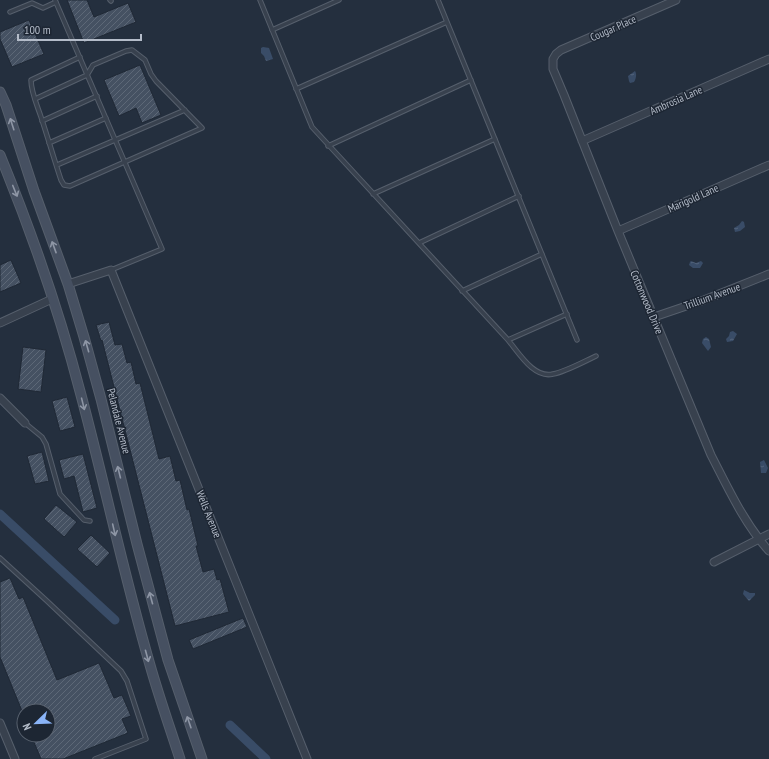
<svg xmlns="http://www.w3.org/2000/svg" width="769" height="759" viewBox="0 0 769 759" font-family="'PT Sans Narrow',sans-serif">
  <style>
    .water { fill: url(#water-ripples) }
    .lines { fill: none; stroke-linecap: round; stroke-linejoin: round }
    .canal { stroke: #394c67; stroke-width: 9 }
    .building { fill: url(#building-hatch); stroke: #1f2835 }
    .lane-casing { stroke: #565f6c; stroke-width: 5.5 }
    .street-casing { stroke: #565f6c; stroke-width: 9 }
    .secondary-casing { stroke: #565f6c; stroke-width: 11 }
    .lane { stroke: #38414e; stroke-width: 3.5 }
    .street { stroke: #38414e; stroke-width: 7 }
    .secondary { stroke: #465061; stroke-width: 9 }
    .oneway { stroke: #8e96a5 }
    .labels { text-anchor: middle; stroke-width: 3; stroke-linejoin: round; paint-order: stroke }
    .street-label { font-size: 11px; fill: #b4bcc9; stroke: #1d2633 }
  </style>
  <defs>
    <pattern id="water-ripples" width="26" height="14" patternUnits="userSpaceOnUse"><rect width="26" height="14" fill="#394c67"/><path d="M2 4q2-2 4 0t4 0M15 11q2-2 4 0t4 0" fill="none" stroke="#53647b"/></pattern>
    <pattern id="building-hatch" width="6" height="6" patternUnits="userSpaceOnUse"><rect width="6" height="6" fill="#455162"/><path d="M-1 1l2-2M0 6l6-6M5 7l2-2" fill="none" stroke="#5d6877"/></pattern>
  </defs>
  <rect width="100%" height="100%" fill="#242f3e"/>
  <path class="water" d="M263,47L269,48L273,59L266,61L264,56L261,53V48Z
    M635,71C637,74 636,79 634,82L630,83L629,81L628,76Z
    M742,221L744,222L745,227L740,231L735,232L734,228L739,225Z
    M691,261L696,263L701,261L703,263L700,268H693L689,265L690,262Z
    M733,331L737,334L733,341L727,342L726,339L729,336L730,332Z
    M706,337L709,339L711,347L708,351L702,343L703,339Z
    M764,460L768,468L766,473H761L760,462Z
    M744,590L750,593H755V595L749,601L743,594Z"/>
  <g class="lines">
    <path class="canal" d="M0,514L115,620
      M230,725L266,759"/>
  </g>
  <path class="building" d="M67,0H87L94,17L128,3L136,22L84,43Z
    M29,20L44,54L12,67L0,39V32Z
    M140,65L161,115L142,123L136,108L119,116L104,80Z
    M11,260L21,283L0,292V265Z
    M109,322L115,345L122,344L127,363L131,362L136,384L140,383L159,459L170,456L176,481L180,480L187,510L189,509L198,546H196L203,572L214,569L217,580L220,579L229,612L175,626L102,340L101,341L96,325Z
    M23,347L46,350L41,392L18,389Z
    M67,397L75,427L60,431L52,401Z
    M42,452L49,481L35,484L27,456Z
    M83,454L97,508L83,512L74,476L64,479L59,460Z
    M56,505L77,522L64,537L44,519Z
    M91,535L110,553L97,567L77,549Z
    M10,578L19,599L23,597L57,680L99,663L114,698L122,695L131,716L122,719L128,733L63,759H41L31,735H48V711H22L0,657V582Z
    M243,618L247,627L193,649L189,640Z"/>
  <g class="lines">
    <defs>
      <path id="lane" d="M55,0L162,249L111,270
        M110,0L111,1
        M260,0L312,127L508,340C519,353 534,379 553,374C565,372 585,361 596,356
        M438,0L577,340
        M10,12L32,3L43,8L56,2
        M272,30L339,0
        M296,89L447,22
        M35,99L87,75L93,65L126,51L132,50L145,60L151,74L156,81L202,128L70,186L64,185L61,180C54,159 48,138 41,117C37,105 31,92 31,80L80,57
        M42,121L97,96
        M49,143L106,118
        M328,146L471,80
        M57,165L185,110
        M373,194L495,139
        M419,243L519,196
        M462,291L542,254
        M508,340L567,314
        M25,423L42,437L46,444L60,494L84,520L90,521
        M0,558L47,601L121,671L127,681L146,739L95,759"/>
      <path id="street" d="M676,0L561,50L556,54L553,59V69L564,95L618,231L711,455C728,488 744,523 769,551
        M582,141L769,59
        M618,231L769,165
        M68,284L111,270L307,759
        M654,317L704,300L769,274
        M0,323L52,299
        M0,398L25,423
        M714,562L769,534
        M0,723L15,759"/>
      <path id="secondary" d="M0,92L6,105L34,191L68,284L84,337L101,399L137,544L168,660L202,759
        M0,155C32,233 60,314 81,395C105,485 124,576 150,665C159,697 170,728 180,759"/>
    </defs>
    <use href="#lane" class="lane-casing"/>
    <use href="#street" class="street-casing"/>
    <use href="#secondary" class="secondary-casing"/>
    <use href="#lane" class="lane"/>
    <use href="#street" class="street"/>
    <use href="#secondary" class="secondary"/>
  </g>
  <defs><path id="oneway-shaft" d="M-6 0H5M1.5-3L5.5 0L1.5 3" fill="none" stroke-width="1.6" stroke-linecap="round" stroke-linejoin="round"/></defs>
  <g class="oneway">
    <use href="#oneway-shaft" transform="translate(12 124) rotate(-108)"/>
    <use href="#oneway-shaft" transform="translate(15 191) rotate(68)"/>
    <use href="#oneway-shaft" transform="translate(54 247) rotate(-110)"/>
    <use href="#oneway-shaft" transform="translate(87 346) rotate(-106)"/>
    <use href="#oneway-shaft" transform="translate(83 404) rotate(76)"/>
    <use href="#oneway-shaft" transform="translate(119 472) rotate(-104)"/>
    <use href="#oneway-shaft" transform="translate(114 530) rotate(77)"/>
    <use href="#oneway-shaft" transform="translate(151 598) rotate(-105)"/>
    <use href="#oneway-shaft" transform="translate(147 656) rotate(75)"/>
    <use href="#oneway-shaft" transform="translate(189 722) rotate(-109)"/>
  </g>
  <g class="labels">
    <g class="street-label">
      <text transform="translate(613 28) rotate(-24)" y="4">Cougar Place</text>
      <text transform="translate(676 100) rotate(-24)" y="4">Ambrosia Lane</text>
      <text transform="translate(693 198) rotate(-24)" y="4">Marigold Lane</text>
      <text transform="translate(712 296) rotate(-20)" y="4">Trillium Avenue</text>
      <text transform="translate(647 302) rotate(67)" y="4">Cottonwood Drive</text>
      <text transform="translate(119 421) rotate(76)" y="4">Pelandale Avenue</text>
      <text transform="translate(209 514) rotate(68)" y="4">Wells Avenue</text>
    </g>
  </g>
  <g transform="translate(36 723) rotate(247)"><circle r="19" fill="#1d2633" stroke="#59626f"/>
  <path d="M0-3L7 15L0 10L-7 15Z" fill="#8ab4f8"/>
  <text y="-6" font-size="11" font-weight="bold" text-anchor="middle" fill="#b4bcc9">N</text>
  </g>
  <path d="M18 34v6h123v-6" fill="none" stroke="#b4bcc9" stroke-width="2"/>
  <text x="24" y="34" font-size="12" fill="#b4bcc9" stroke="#1d2633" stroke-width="3" paint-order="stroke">100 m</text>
</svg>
